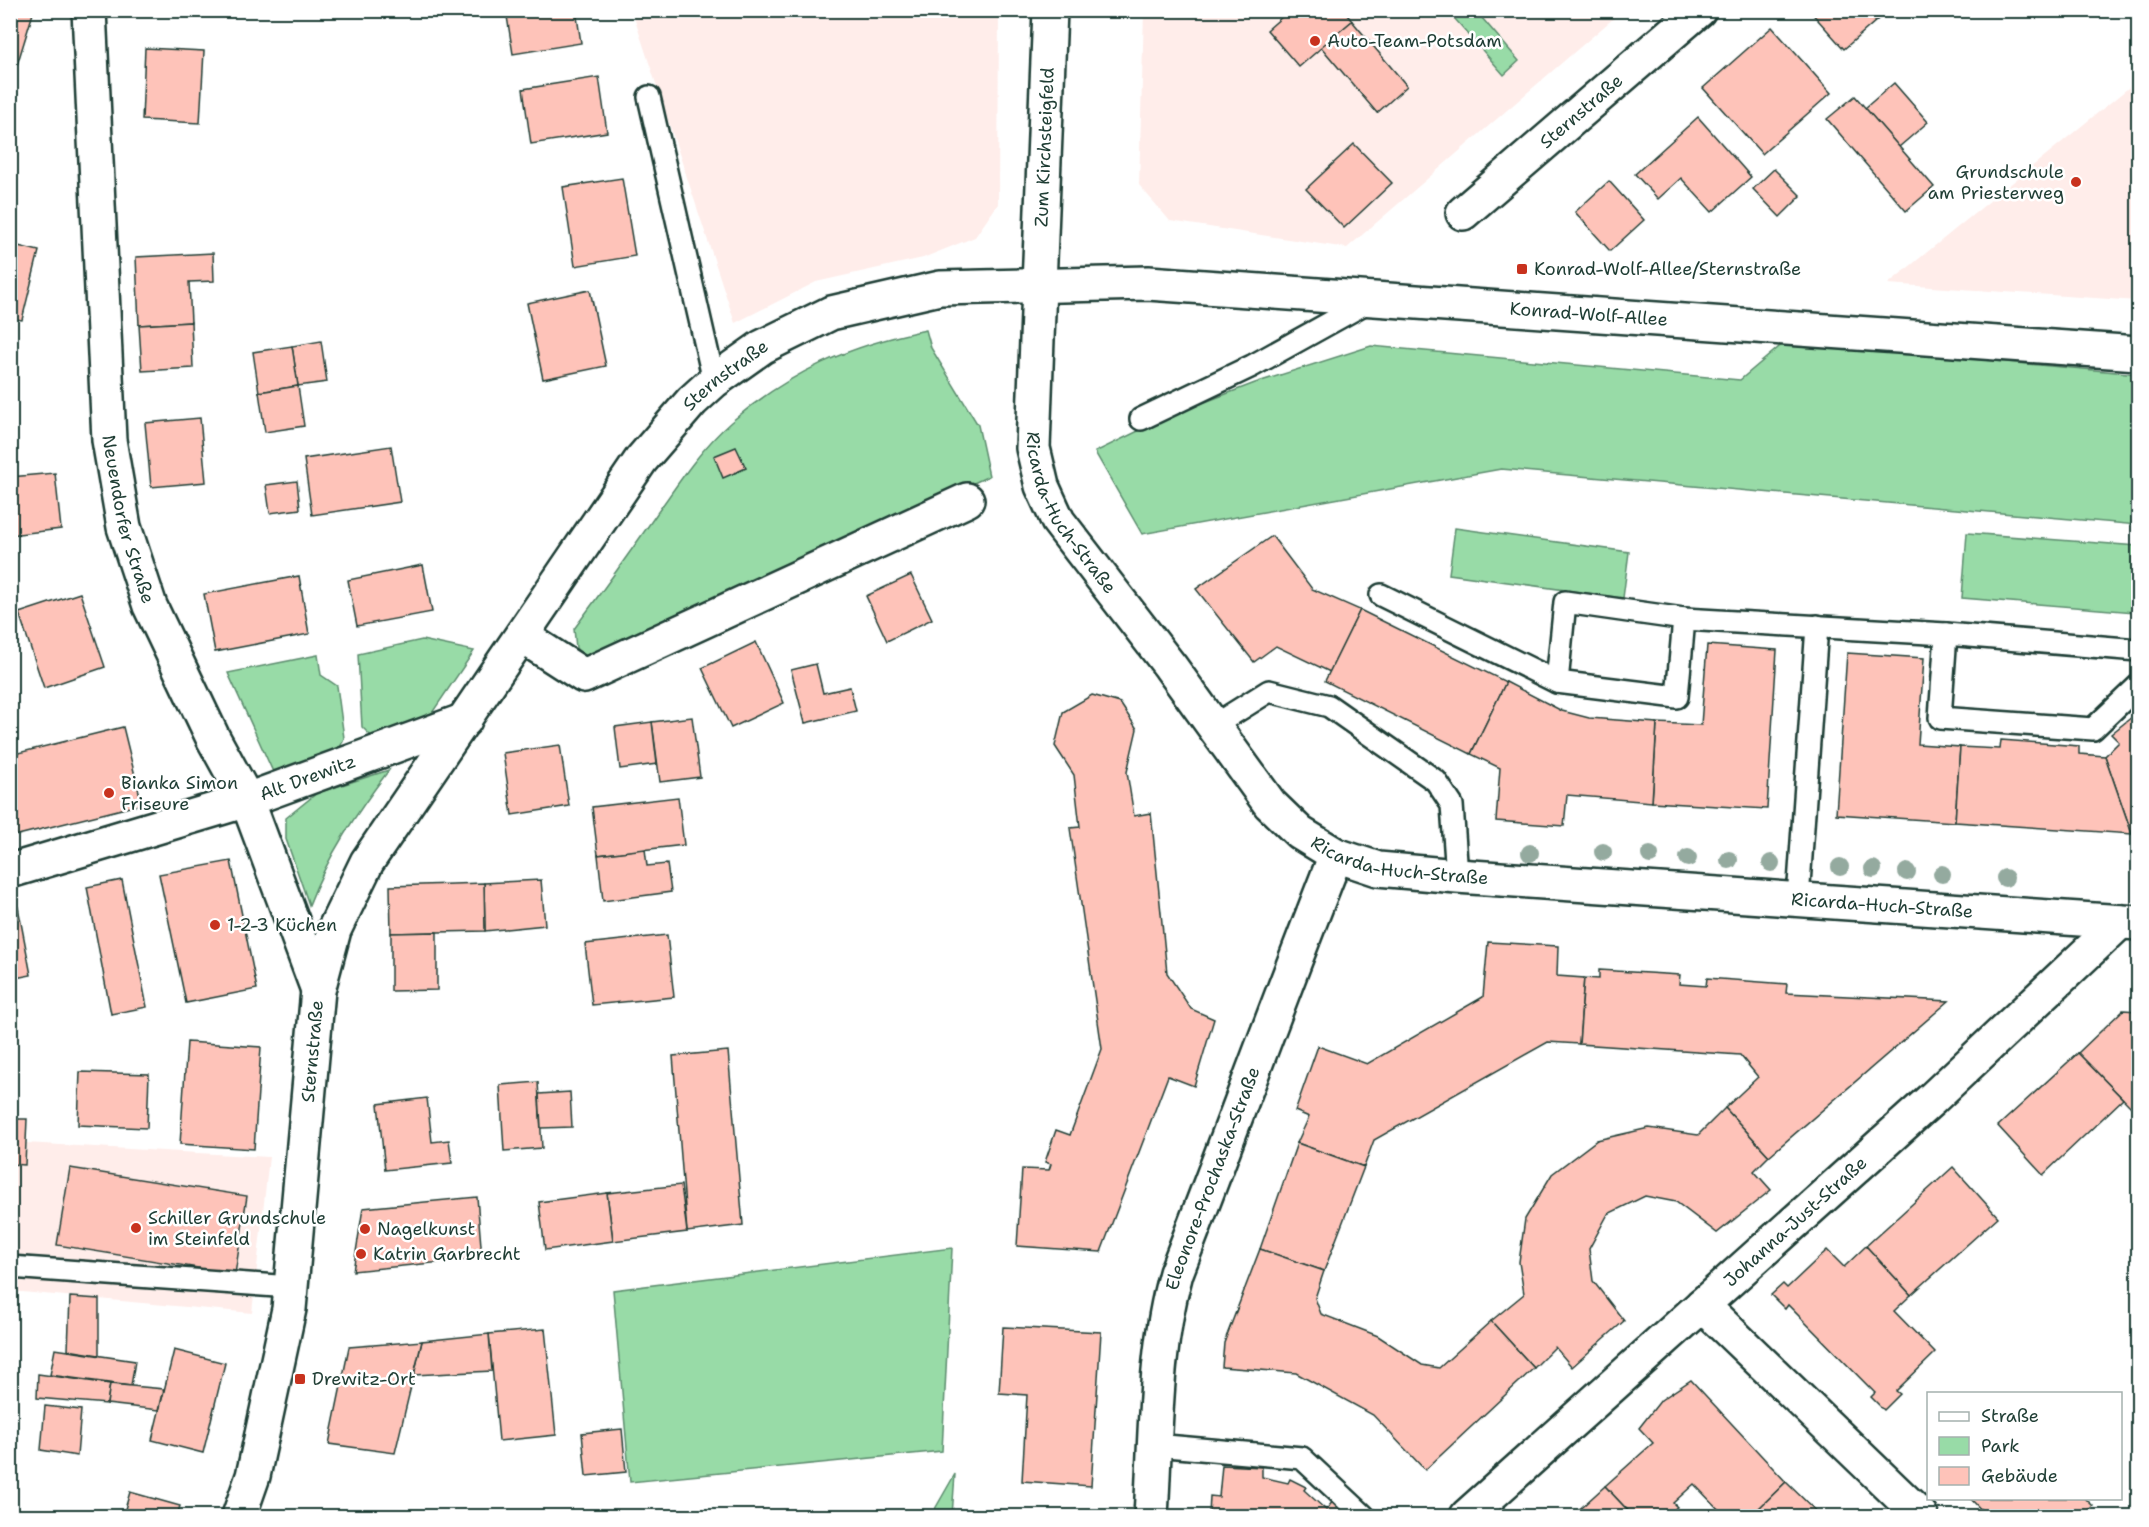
<svg xmlns="http://www.w3.org/2000/svg" width="2149" height="1527" viewBox="0 0 2149 1527" font-family="'Shantell Sans',sans-serif">
	<rect width="100%" height="100%" fill="#fff"/>
	<filter id="ink" filterUnits="userSpaceOnUse"><feTurbulence type="fractalNoise" baseFrequency=".0167" numOctaves="2"/><feDisplacementMap in="SourceGraphic" scale="12" xChannelSelector="R" yChannelSelector="G"/><feConvolveMatrix kernelMatrix="1 2 1 2 8 2 1 2 1" color-interpolation-filters="sRGB"/></filter>
	<g filter="url(#ink)">
		<!-- built -->
		<g fill="#ffedea">
			<polygon points="632,11 999,11 998,204 975,237 923,258 816,282 735,323"/>
			<polygon points="1144,11 1622,11 1347,248 1170,221 1139,185"/>
			<polygon points="2138,80 2138,301 1888,284"/>
			<polygon points="26,1143 269,1157 252,1313 11,1291 11,1164 25,1165"/>
		</g>
		<!-- green -->
		<g fill="#98dba7" stroke="#5c8c6e" stroke-width="1.5">
			<polygon points="1448,11 1476,11 1519,61 1504,75"/>
			<path d="M926,330L931,348L978,425L989,476L587,661L576,648L574,629C600,594 626,558 651,522C675,488 699,450 731,422C790,372 850,345 926,330Z"/>
			<polygon points="1785,342 2138,374 2138,525 1501,469 1142,534 1095,452 1171,415 1255,383 1371,346 1740,380"/>
			<polygon points="1455,528 1629,552 1623,598 1449,574"/>
			<polygon points="1967,533 2138,546 2135,612 1962,598"/>
			<polygon points="422,640 474,651 430,716 372,737 362,727 358,654"/>
			<polygon points="318,655 321,675 337,686 344,738 338,753 274,774 228,673"/>
			<path d="M389,770C357,812 328,855 309,905L286,839V818L317,793Z"/>
			<polygon points="952,1248 942,1451 630,1482 613,1290"/>
			<polygon points="955,1474 952,1516 931,1516"/>
		</g>
		<!-- building -->
		<g fill="#fec3b9" stroke="#1f3d34" stroke-width="1.5">
			<polygon points="10,10 34,10 17,65 10,63"/>
			<polygon points="506,10 576,10 581,43 513,54"/>
			<polygon points="1290,10 1343,10 1352,21 1299,67 1267,30"/>
			<polygon points="1809,10 1883,10 1885,13 1844,49"/>
			<polygon points="1352,21 1407,86 1377,113 1321,47"/>
			<polygon points="1772,27 1831,93 1762,154 1703,88"/>
			<polygon points="145,48 204,51 200,123 142,120"/>
			<polygon points="599,77 607,132 531,144 523,89"/>
			<polygon points="1894,83 1928,122 1899,147 1865,108"/>
			<polygon points="1855,96 1934,187 1906,211 1827,119"/>
			<polygon points="1698,117 1751,177 1712,212 1681,178 1658,199 1635,174"/>
			<polygon points="1354,144 1392,183 1344,228 1306,189"/>
			<polygon points="1774,169 1801,196 1780,217 1753,189"/>
			<polygon points="622,178 635,256 575,266 563,187"/>
			<polygon points="1609,181 1644,220 1610,251 1575,212"/>
			<polygon points="10,244 39,251 22,320 10,318"/>
			<polygon points="213,253 214,281 189,282 191,322 139,325 136,257"/>
			<polygon points="590,290 606,366 543,379 527,303"/>
			<polygon points="191,322 193,368 142,371 139,325"/>
			<polygon points="321,341 327,382 298,386 292,346"/>
			<polygon points="292,346 298,386 259,392 253,352"/>
			<polygon points="298,386 304,426 265,432 259,392"/>
			<polygon points="200,418 206,482 151,487 145,423"/>
			<polygon points="391,446 400,502 312,515 304,459"/>
			<polygon points="736,447 746,468 723,478 714,456"/>
			<polygon points="55,473 61,529 10,535 10,477"/>
			<polygon points="297,481 300,509 270,513 266,485"/>
			<polygon points="1272,536 1312,589 1360,610 1330,672 1276,646 1254,662 1196,589"/>
			<polygon points="423,565 432,612 357,626 348,580"/>
			<polygon points="911,575 932,619 887,641 866,596"/>
			<polygon points="299,576 309,634 215,652 204,594"/>
			<polygon points="80,593 105,667 44,688 19,613"/>
			<polygon points="1360,610 1506,682 1471,754 1325,681"/>
			<polygon points="756,642 784,703 731,728 702,668"/>
			<polygon points="1707,645 1777,650 1767,809 1652,802 1657,723 1701,725"/>
			<polygon points="1847,653 1924,658 1918,744 1960,747 1955,822 1836,814"/>
			<polygon points="816,664 823,693 850,687 856,711 805,723 791,670"/>
			<polygon points="1506,682 1562,711 1589,718 1657,723 1652,802 1567,795 1564,826 1496,821 1500,768 1471,754"/>
			<polygon points="1092,695 1120,703 1137,729 1127,772 1134,816 1151,813 1167,973 1191,1009 1214,1019 1194,1086 1168,1076 1101,1252 1017,1246 1022,1169 1049,1170 1051,1164 1045,1162 1056,1130 1070,1135 1102,1049 1070,828 1080,827 1074,775 1055,746 1063,712"/>
			<polygon points="2138,712 2138,828 2132,834 2105,756 2119,742 2111,734"/>
			<polygon points="692,717 700,777 660,782 652,722"/>
			<polygon points="652,722 657,764 620,769 615,727"/>
			<polygon points="123,727 142,804 10,837 10,755"/>
			<polygon points="2001,740 2079,746 2079,754 2105,756 2132,834 1955,822 1960,747 2000,749"/>
			<polygon points="560,745 569,806 512,815 503,753"/>
			<polygon points="678,797 684,845 598,855 592,807"/>
			<polygon points="645,849 647,866 667,864 671,892 603,901 598,855"/>
			<polygon points="231,861 257,989 186,1003 159,874"/>
			<polygon points="122,880 147,1007 111,1014 87,887"/>
			<polygon points="541,880 545,925 485,931 484,883"/>
			<polygon points="484,883 485,931 391,933 390,886"/>
			<polygon points="18,907 31,975 10,979 10,909"/>
			<polygon points="437,932 437,990 391,991 391,933"/>
			<polygon points="667,935 674,997 592,1005 585,944"/>
			<polygon points="1488,942 1558,946 1557,976 1584,978 1579,1044 1548,1042 1374,1140 1364,1167 1297,1143 1309,1117 1295,1111 1318,1046 1367,1064 1483,997"/>
			<polygon points="1599,970 1680,975 1679,984 1706,986 1707,978 1787,984 1786,993 1949,1001 1769,1156 1725,1108 1758,1077 1740,1055 1579,1044 1584,978 1599,979"/>
			<polygon points="2123,1010 2138,1011 2138,1104 2133,1109 2078,1053"/>
			<polygon points="187,1042 261,1047 254,1149 180,1144"/>
			<polygon points="728,1051 743,1225 687,1232 673,1056"/>
			<polygon points="2078,1053 2123,1099 2043,1175 1998,1126"/>
			<polygon points="80,1072 149,1074 147,1128 78,1125"/>
			<polygon points="538,1082 542,1148 504,1151 500,1085"/>
			<polygon points="570,1092 572,1127 541,1128 539,1094"/>
			<polygon points="427,1098 432,1142 449,1140 452,1163 385,1170 378,1104"/>
			<polygon points="1725,1108 1769,1156 1754,1171 1771,1190 1717,1233 1676,1202 1645,1196 1608,1214 1589,1249 1593,1281 1624,1321 1572,1367 1555,1347 1534,1368 1491,1321 1524,1294 1519,1262 1525,1219 1552,1174 1597,1140 1649,1128 1698,1135"/>
			<polygon points="10,1119 27,1119 25,1165 10,1164"/>
			<polygon points="1297,1143 1364,1167 1324,1271 1260,1249"/>
			<polygon points="1953,1167 1998,1217 1911,1295 1866,1246"/>
			<polygon points="70,1168 247,1196 235,1274 57,1245"/>
			<polygon points="681,1185 687,1232 613,1241 607,1193"/>
			<polygon points="607,1193 613,1241 545,1250 539,1202"/>
			<polygon points="477,1197 482,1258 353,1271 363,1208"/>
			<polygon points="1866,1246 1911,1295 1894,1311 1935,1353 1896,1391 1900,1394 1884,1410 1871,1397 1875,1393 1788,1305 1785,1309 1771,1295 1783,1284 1787,1288 1827,1250 1844,1267"/>
			<polygon points="1260,1249 1324,1271 1315,1298 1321,1314 1378,1336 1422,1365 1439,1368 1491,1321 1534,1368 1425,1470 1373,1415 1296,1373 1222,1367 1224,1343"/>
			<polygon points="70,1297 99,1299 99,1355 68,1350"/>
			<polygon points="1003,1327 1101,1332 1091,1486 1022,1481 1027,1395 999,1393"/>
			<polygon points="545,1329 556,1435 499,1441 489,1334"/>
			<polygon points="489,1334 492,1371 414,1375 422,1341"/>
			<polygon points="422,1341 395,1453 329,1444 349,1347"/>
			<polygon points="55,1349 135,1361 131,1386 50,1375"/>
			<polygon points="174,1350 225,1363 203,1453 152,1440"/>
			<polygon points="38,1374 110,1384 107,1404 37,1398"/>
			<polygon points="1691,1380 1786,1482 1751,1516 1725,1516 1694,1484 1673,1503 1677,1507 1666,1516 1633,1516 1605,1486 1653,1443 1639,1428 1661,1400"/>
			<polygon points="110,1384 164,1389 159,1410 107,1404"/>
			<polygon points="45,1406 81,1410 77,1456 41,1450"/>
			<polygon points="622,1429 626,1472 586,1476 582,1433"/>
			<polygon points="1222,1465 1262,1467 1262,1477 1288,1483 1290,1479 1306,1487 1304,1490 1326,1510 1333,1501 1347,1516 1209,1515 1210,1496 1219,1497"/>
			<polygon points="1786,1482 1821,1516 1751,1516"/>
			<polygon points="1605,1486 1633,1516 1572,1516"/>
			<polygon points="130,1492 180,1506 177,1516 123,1516"/>
			<polygon points="1970,1498 2085,1498 2093,1506 2083,1516 1987,1516"/>
			<polygon points="56,1509 81,1516 54,1516"/>
		</g>
		<g fill="none" stroke-linecap="round" stroke-linejoin="round">
			<!-- lane casing -->
			<g stroke="#1f3d34" stroke-width="26">
				<g id="lane">
					<polyline points="649,97 714,381"/>
					<polyline points="1141,419 1252,366 1371,300"/>
					<polyline points="1381,595 1557,682 1677,697 1684,619"/>
					<polyline points="1946,634 1940,718 2093,729 2138,686"/>
					<polyline points="1557,682 1565,602 1684,619 1946,634 2138,650"/>
					<polyline points="1213,726 1269,691 1329,706 1436,781 1452,805 1457,876"/>
					<polyline points="1798,899 1817,626"/>
					<polyline points="10,1267 291,1287"/>
					<polyline points="1155,1445 1302,1458 1364,1516"/>
				</g>
			</g>
			<!-- street casing -->
			<g stroke="#1f3d34" stroke-width="38">
				<g id="street">
					<path id="s1" d="M89,10L109,440L124,527L150,606L213,738L247,800L318,990"/>
					<path id="s2" d="M1463,213L1699,10"/>
					<path id="s3" d="M1039,285L1033,448L1042,486L1058,521L1170,666L1270,804L1300,833L1336,855L1378,869L1457,876L2138,923"/>
					<polyline points="522,636 584,676 967,500"/>
					<path id="s4" d="M10,871L247,800L465,720"/>
					<polyline points="1702,1305 1921,1516"/>
					<path id="s5" d="M1151,1516C1156,1436 1154,1351 1176,1273C1230,1134 1281,994 1336,855"/>
					<path id="s6" d="M1467,1516L1932,1099L2120,922"/>
				</g>
			</g>
			<!-- secondary casing -->
			<g stroke="#1f3d34" stroke-width="38">
				<g id="secondary">
					<path id="s7" d="M1039,285L1050,10"/>
					<path id="s8" d="M239,1516L253,1476L289,1309L318,990L334,930L367,862L641,460L692,401L714,381L762,347L831,313L940,288L1148,283L2138,353"/>
				</g>
			</g>
			<!-- lane -->
			<use href="#lane" stroke="#fff" stroke-width="21"/>
			<!-- street -->
			<use href="#street" stroke="#fff" stroke-width="33"/>
			<!-- secondary -->
			<use href="#secondary" stroke="#fff" stroke-width="33"/>
		</g>
		<!-- trees -->
		<g fill="#94aa9f">
			<circle cx="1603" cy="852" r="9"/>
			<circle cx="1530" cy="853" r="9"/>
			<circle cx="1650" cy="855" r="9"/>
			<circle cx="1688" cy="858" r="9"/>
			<circle cx="1729" cy="860" r="9"/>
			<circle cx="1771" cy="863" r="9"/>
			<circle cx="1840" cy="867" r="9"/>
			<circle cx="1873" cy="869" r="9"/>
			<circle cx="1907" cy="872" r="9"/>
			<circle cx="1942" cy="874" r="9"/>
			<circle cx="2005" cy="878" r="9"/>
		</g>
	</g>
	<!-- markers -->
	<g fill="#c8321e" stroke="#fff" stroke-width="2">
		<circle cx="1315" cy="41" r="6"/>
		<circle cx="2076" cy="182" r="6"/>
		<rect x="1516" y="263" width="12" height="12" rx="3"/>
		<circle cx="109" cy="793" r="6"/>
		<circle cx="215" cy="925" r="6"/>
		<circle cx="136" cy="1228" r="6"/>
		<circle cx="365" cy="1229" r="6"/>
		<circle cx="361" cy="1254" r="6"/>
		<rect x="294" y="1373" width="12" height="12" rx="3"/>
	</g>
	<g text-anchor="middle" dominant-baseline="central" stroke-width="5" stroke-linejoin="round" paint-order="stroke">
		<!-- poi labels -->
		<g font-size="18" fill="#1f3d34" stroke="#fff" text-anchor="start">
			<text x="1327" y="41">Auto-Team-Potsdam</text>
			<text x="2064" y="172" text-anchor="end">Grundschule<tspan x="2064" dy="21">am Priesterweg</tspan></text>
			<text x="1534" y="269">Konrad-Wolf-Allee/Sternstraße</text>
			<text x="121" y="783">Bianka Simon<tspan x="121" dy="21">Friseure</tspan></text>
			<text x="227" y="925">1-2-3 Küchen</text>
			<text x="148" y="1218">Schiller Grundschule<tspan x="148" dy="21">im Steinfeld</tspan></text>
			<text x="377" y="1229">Nagelkunst</text>
			<text x="373" y="1254">Katrin Garbrecht</text>
			<text x="312" y="1379">Drewitz-Ort</text>
		</g>
		<!-- street labels -->
		<g font-size="18" fill="#1f3d34" stroke="#fff">
			<text stroke="none"><textPath href="#s2" startOffset="156">Sternstraße</textPath></text>
			<text stroke="none"><textPath href="#s7" startOffset="138">Zum Kirchsteigfeld</textPath></text>
			<text stroke="none"><textPath href="#s8" startOffset="2163">Konrad-Wolf-Allee</textPath></text>
			<text stroke="none"><textPath href="#s8" startOffset="1278">Sternstraße</textPath></text>
			<text stroke="none"><textPath href="#s3" startOffset="238">Ricarda-Huch-Straße</textPath></text>
			<text stroke="none"><textPath href="#s1" startOffset="512">Neuendorfer Straße</textPath></text>
			<text stroke="none"><textPath href="#s4" startOffset="312">Alt Drewitz</textPath></text>
			<text stroke="none"><textPath href="#s3" startOffset="742">Ricarda-Huch-Straße</textPath></text>
			<text stroke="none"><textPath href="#s3" startOffset="1228">Ricarda-Huch-Straße</textPath></text>
			<text stroke="none"><textPath href="#s8" startOffset="472">Sternstraße</textPath></text>
			<text stroke="none"><textPath href="#s5" startOffset="346">Eleonore-Prochaska-Straße</textPath></text>
			<text stroke="none"><textPath href="#s6" startOffset="441">Johanna-Just-Straße</textPath></text>
		</g>
	</g>
	<!-- margin -->
	<rect width="2149" height="1527" fill="none" stroke="#fff" stroke-width="36"/>
	<rect x="18" y="18" width="2113" height="1491" fill="none" stroke="#1f3d34" stroke-width="2" filter="url(#ink)"/>
	<!-- legend -->
	<rect x="1927" y="1392" width="195" height="108" fill="#ffffff" stroke="#a5b1ae" stroke-width="1.5"/>
	<rect x="1939" y="1412" width="30" height="9" fill="#ffffff" stroke="#a5b1ae" stroke-width="1.5"/>
	<text x="1981" y="1422" font-size="18" fill="#1f3d34">Straße</text>
	<rect x="1939" y="1437" width="30" height="18" fill="#98dba7" stroke="#a5b1ae" stroke-width="1.5"/>
	<text x="1981" y="1452" font-size="18" fill="#1f3d34">Park</text>
	<rect x="1939" y="1467" width="30" height="18" fill="#fec3b9" stroke="#a5b1ae" stroke-width="1.5"/>
	<text x="1981" y="1482" font-size="18" fill="#1f3d34">Gebäude</text>
</svg>
